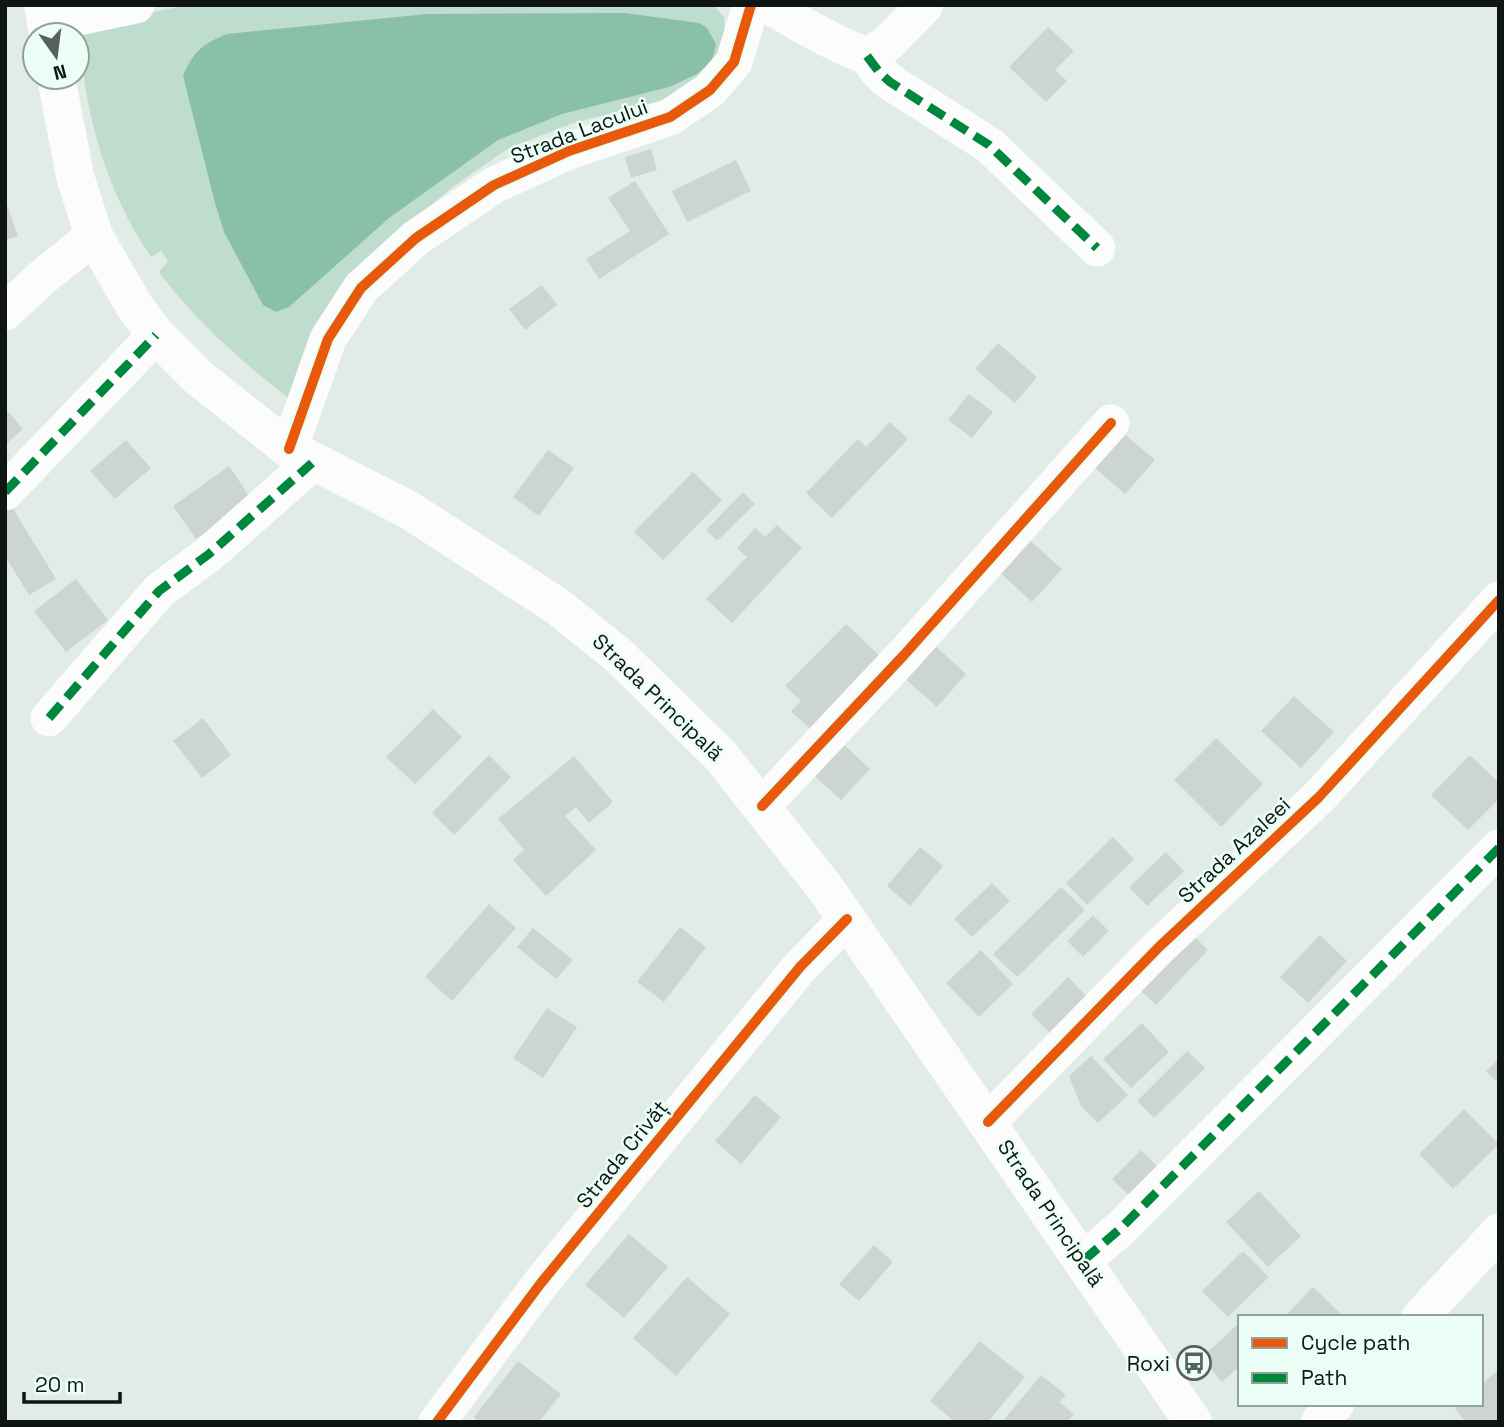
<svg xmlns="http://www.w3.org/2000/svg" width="1504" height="1427" viewBox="0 0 1504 1427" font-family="'Space Grotesk',sans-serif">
	<rect width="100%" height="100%" fill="#e2ece7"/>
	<!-- green -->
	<path fill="#bfddcf" d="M189,5H713L724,17L726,50L712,70L667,99L573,123L509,148L454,186L387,241L295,403C244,364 197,323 159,272L168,261L161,251L151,257C105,190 85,114 79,33L116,19Z"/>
	<!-- water -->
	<path fill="#8abfaa" d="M625,13L699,23L707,28L716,44L712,61L697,74L669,87L562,114L498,140L389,218L289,307L276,312L263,305L224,232L215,203L183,76C194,51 202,44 227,34L427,14Z"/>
	<!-- building -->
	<g fill="#cdd5d1">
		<polygon points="1048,27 1074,51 1055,70 1067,81 1046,102 1009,67"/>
		<polygon points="651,149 657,170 631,178 625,157"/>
		<polygon points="736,160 751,191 687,222 672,191"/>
		<polygon points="635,181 669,234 599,279 586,259 630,231 608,198"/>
		<polygon points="5,199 18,236 5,240"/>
		<polygon points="542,285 557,305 525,330 509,309"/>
		<polygon points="998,343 1037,377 1015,403 975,369"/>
		<polygon points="969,394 993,412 972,438 948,420"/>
		<polygon points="5,408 23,429 5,445"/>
		<polygon points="890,422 908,439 832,518 806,493 858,439 866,447"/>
		<polygon points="1122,432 1155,460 1125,494 1092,465"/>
		<polygon points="126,440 151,468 115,499 90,471"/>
		<polygon points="548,450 574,468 539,516 513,497"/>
		<polygon points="229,466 252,500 196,539 173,506"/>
		<polygon points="693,472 722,500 663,560 634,532"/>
		<polygon points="743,492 755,504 717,541 706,530"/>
		<polygon points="12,507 56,579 29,595 5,556 5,511"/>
		<polygon points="777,525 802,548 732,623 706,599 747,557 737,548 755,528 765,537"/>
		<polygon points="1027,538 1062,569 1032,602 997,570"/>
		<polygon points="76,579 108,620 66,652 34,611"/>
		<polygon points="846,624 880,656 810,729 791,711 801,701 785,686"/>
		<polygon points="932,643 966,674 937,707 903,677"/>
		<polygon points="1294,696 1334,732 1301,768 1261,731"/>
		<polygon points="433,709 462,737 415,784 386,757"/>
		<polygon points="203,718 231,755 202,778 173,741"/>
		<polygon points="1216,738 1263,784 1221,827 1174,780"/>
		<polygon points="839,740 870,769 841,800 810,772"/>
		<polygon points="489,755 511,777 454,835 432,813"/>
		<polygon points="1470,755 1499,783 1499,799 1468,830 1431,795"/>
		<polygon points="574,756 613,802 589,823 576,807 565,816 596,850 546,896 513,860 524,850 498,819"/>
		<polygon points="1113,837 1134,859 1087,905 1066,883"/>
		<polygon points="920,847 943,866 910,906 887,886"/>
		<polygon points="1166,852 1184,871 1147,906 1129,887"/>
		<polygon points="992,883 1010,901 972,937 954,919"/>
		<polygon points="1061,887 1085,910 1017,977 993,954"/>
		<polygon points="489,904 516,928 452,1001 425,977"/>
		<polygon points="1093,915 1109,931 1083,957 1067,941"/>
		<polygon points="680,927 706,947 664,1002 637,982"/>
		<polygon points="533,928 573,960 556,979 517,947"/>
		<polygon points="1193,935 1208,950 1156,1005 1141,991"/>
		<polygon points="1320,935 1347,961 1308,1003 1280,977"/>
		<polygon points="981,950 1013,984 979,1017 946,983"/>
		<polygon points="1068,977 1088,998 1051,1034 1031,1014"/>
		<polygon points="547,1008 577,1027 543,1078 513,1058"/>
		<polygon points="1142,1023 1169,1052 1131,1088 1103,1059"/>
		<polygon points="1187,1051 1205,1068 1154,1118 1137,1101"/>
		<polygon points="1091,1056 1128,1095 1098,1123 1081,1106 1069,1076"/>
		<polygon points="1499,1059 1499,1084 1486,1071"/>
		<polygon points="755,1095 781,1117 741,1164 715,1141"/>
		<polygon points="1464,1109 1499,1144 1453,1189 1419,1154"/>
		<polygon points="1141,1150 1161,1170 1133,1199 1112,1179"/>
		<polygon points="1259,1191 1301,1236 1268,1267 1226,1222"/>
		<polygon points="629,1234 668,1267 624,1318 585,1285"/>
		<polygon points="874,1245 893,1262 859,1301 839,1284"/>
		<polygon points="1243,1251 1269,1277 1228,1317 1202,1291"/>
		<polygon points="687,1277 730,1314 676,1376 633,1338"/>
		<polygon points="1313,1287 1344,1317 1284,1317"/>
		<polygon points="1237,1325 1240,1328 1240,1366 1222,1382 1201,1358"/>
		<polygon points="980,1341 1025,1377 988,1422 955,1422 930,1401"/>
		<polygon points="518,1361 561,1394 539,1422 479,1422 474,1417"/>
		<polygon points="1499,1369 1499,1422 1466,1422 1455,1409 1460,1404 1481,1404 1481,1385"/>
		<polygon points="1041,1375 1066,1395 1059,1402 1074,1414 1067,1422 1002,1422"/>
	</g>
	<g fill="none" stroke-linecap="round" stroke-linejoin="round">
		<!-- minor -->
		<g stroke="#fbfcfb" stroke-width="37">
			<path d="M769,5C801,25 832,43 867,56L887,44L925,5"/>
			<polyline points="46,24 136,5"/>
			<polyline points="867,56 879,72 890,82 989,145 1097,248"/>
			<polyline points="5,312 45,275 94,236"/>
			<polyline points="289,449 328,339 361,288 416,238 494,185 569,151 670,117 710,90 734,62 751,5"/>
			<polyline points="5,492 156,335"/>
			<polyline points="49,718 159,591 209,554 312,463"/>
			<polyline points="762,806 904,655 1111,423"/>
			<polyline points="988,1122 1159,947 1319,797 1499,600"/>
			<polyline points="1084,1260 1121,1228 1499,848"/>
			<polyline points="1420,1317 1499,1232"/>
			<polyline points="437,1422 541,1283 800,967 847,919"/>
			<polyline points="1319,1422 1336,1404"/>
		</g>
		<!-- secondary -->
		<g stroke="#fbfcfb" stroke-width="38">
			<polyline points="43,5 48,35"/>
			<polyline points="56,77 75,176 94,236 135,307 156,335 198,377 289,449 409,510 557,606 618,655 720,755 826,889 1193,1422"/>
		</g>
		<!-- quiet -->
		<g stroke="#00873e" stroke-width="9" stroke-dasharray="18 9" stroke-linecap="butt">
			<polyline points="867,56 879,72 890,82 989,145 1097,248"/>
			<polyline points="5,492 156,335"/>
			<polyline points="49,718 159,591 209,554 312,463"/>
			<polyline points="1084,1260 1121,1228 1499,848"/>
		</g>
		<!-- cycleway casing -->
		<g stroke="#eafef5" stroke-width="15">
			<g id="cycleway">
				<polyline points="289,449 328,339 361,288 416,238 494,185 569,151 670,117 710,90 734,62 751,5"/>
				<polyline points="762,806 904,655 1111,423"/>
				<polyline points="988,1122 1159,947 1319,797 1499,600"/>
				<polyline points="437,1422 541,1283 800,967 847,919"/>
			</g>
		</g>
		<!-- cycleway -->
		<use href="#cycleway" stroke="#e8590c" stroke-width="10"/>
	</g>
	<!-- icons -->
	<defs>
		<g id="bus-ring" transform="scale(1.75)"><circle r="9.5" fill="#eafef5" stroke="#58605d" stroke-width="1.5"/><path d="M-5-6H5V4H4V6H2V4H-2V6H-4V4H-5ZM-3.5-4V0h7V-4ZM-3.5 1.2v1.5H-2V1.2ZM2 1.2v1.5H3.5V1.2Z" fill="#58605d"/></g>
	</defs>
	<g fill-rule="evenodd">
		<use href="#bus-ring" x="1194" y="1363"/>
	</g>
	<g text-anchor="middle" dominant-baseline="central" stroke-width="5" stroke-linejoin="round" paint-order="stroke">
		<!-- street labels -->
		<g font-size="21" fill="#0e1512" stroke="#eafef5">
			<text transform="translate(579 131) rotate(-21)">Strada Lacului</text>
			<text transform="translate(658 697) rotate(44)">Strada Principală</text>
			<text transform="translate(1234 850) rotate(-43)">Strada Azaleei</text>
			<text transform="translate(622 1154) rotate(-51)">Strada Crivăț</text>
			<text transform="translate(1051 1213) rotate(56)">Strada Principală</text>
		</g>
		<!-- poi labels -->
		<g font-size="21" fill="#0e1512" stroke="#eafef5" text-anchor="end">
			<text x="1170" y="1363">Roxi</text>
		</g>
	</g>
	<!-- border -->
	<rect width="1504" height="1427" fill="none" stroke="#0e1512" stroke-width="14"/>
	<!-- legend -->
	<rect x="1238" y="1315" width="245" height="91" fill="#eafef5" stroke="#92a19a" stroke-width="2"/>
	<rect x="1252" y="1338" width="35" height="10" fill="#e8590c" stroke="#92a19a" stroke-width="2"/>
	<text x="1301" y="1350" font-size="21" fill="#0e1512">Cycle path</text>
	<rect x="1252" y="1373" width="35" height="10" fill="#00873e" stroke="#92a19a" stroke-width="2"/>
	<text x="1301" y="1385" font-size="21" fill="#0e1512">Path</text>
	<!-- north arrow -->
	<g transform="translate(56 56) rotate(166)"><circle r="33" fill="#eafef5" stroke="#92a19a" stroke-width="2"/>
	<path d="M0-5L12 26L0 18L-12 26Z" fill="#58605d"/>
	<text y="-10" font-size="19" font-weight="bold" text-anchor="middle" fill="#0e1512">N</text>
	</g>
	<!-- scale -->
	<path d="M24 1392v10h96v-10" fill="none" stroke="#0e1512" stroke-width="3.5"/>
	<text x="35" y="1392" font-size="21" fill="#0e1512" stroke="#eafef5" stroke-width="5" paint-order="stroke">20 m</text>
</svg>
